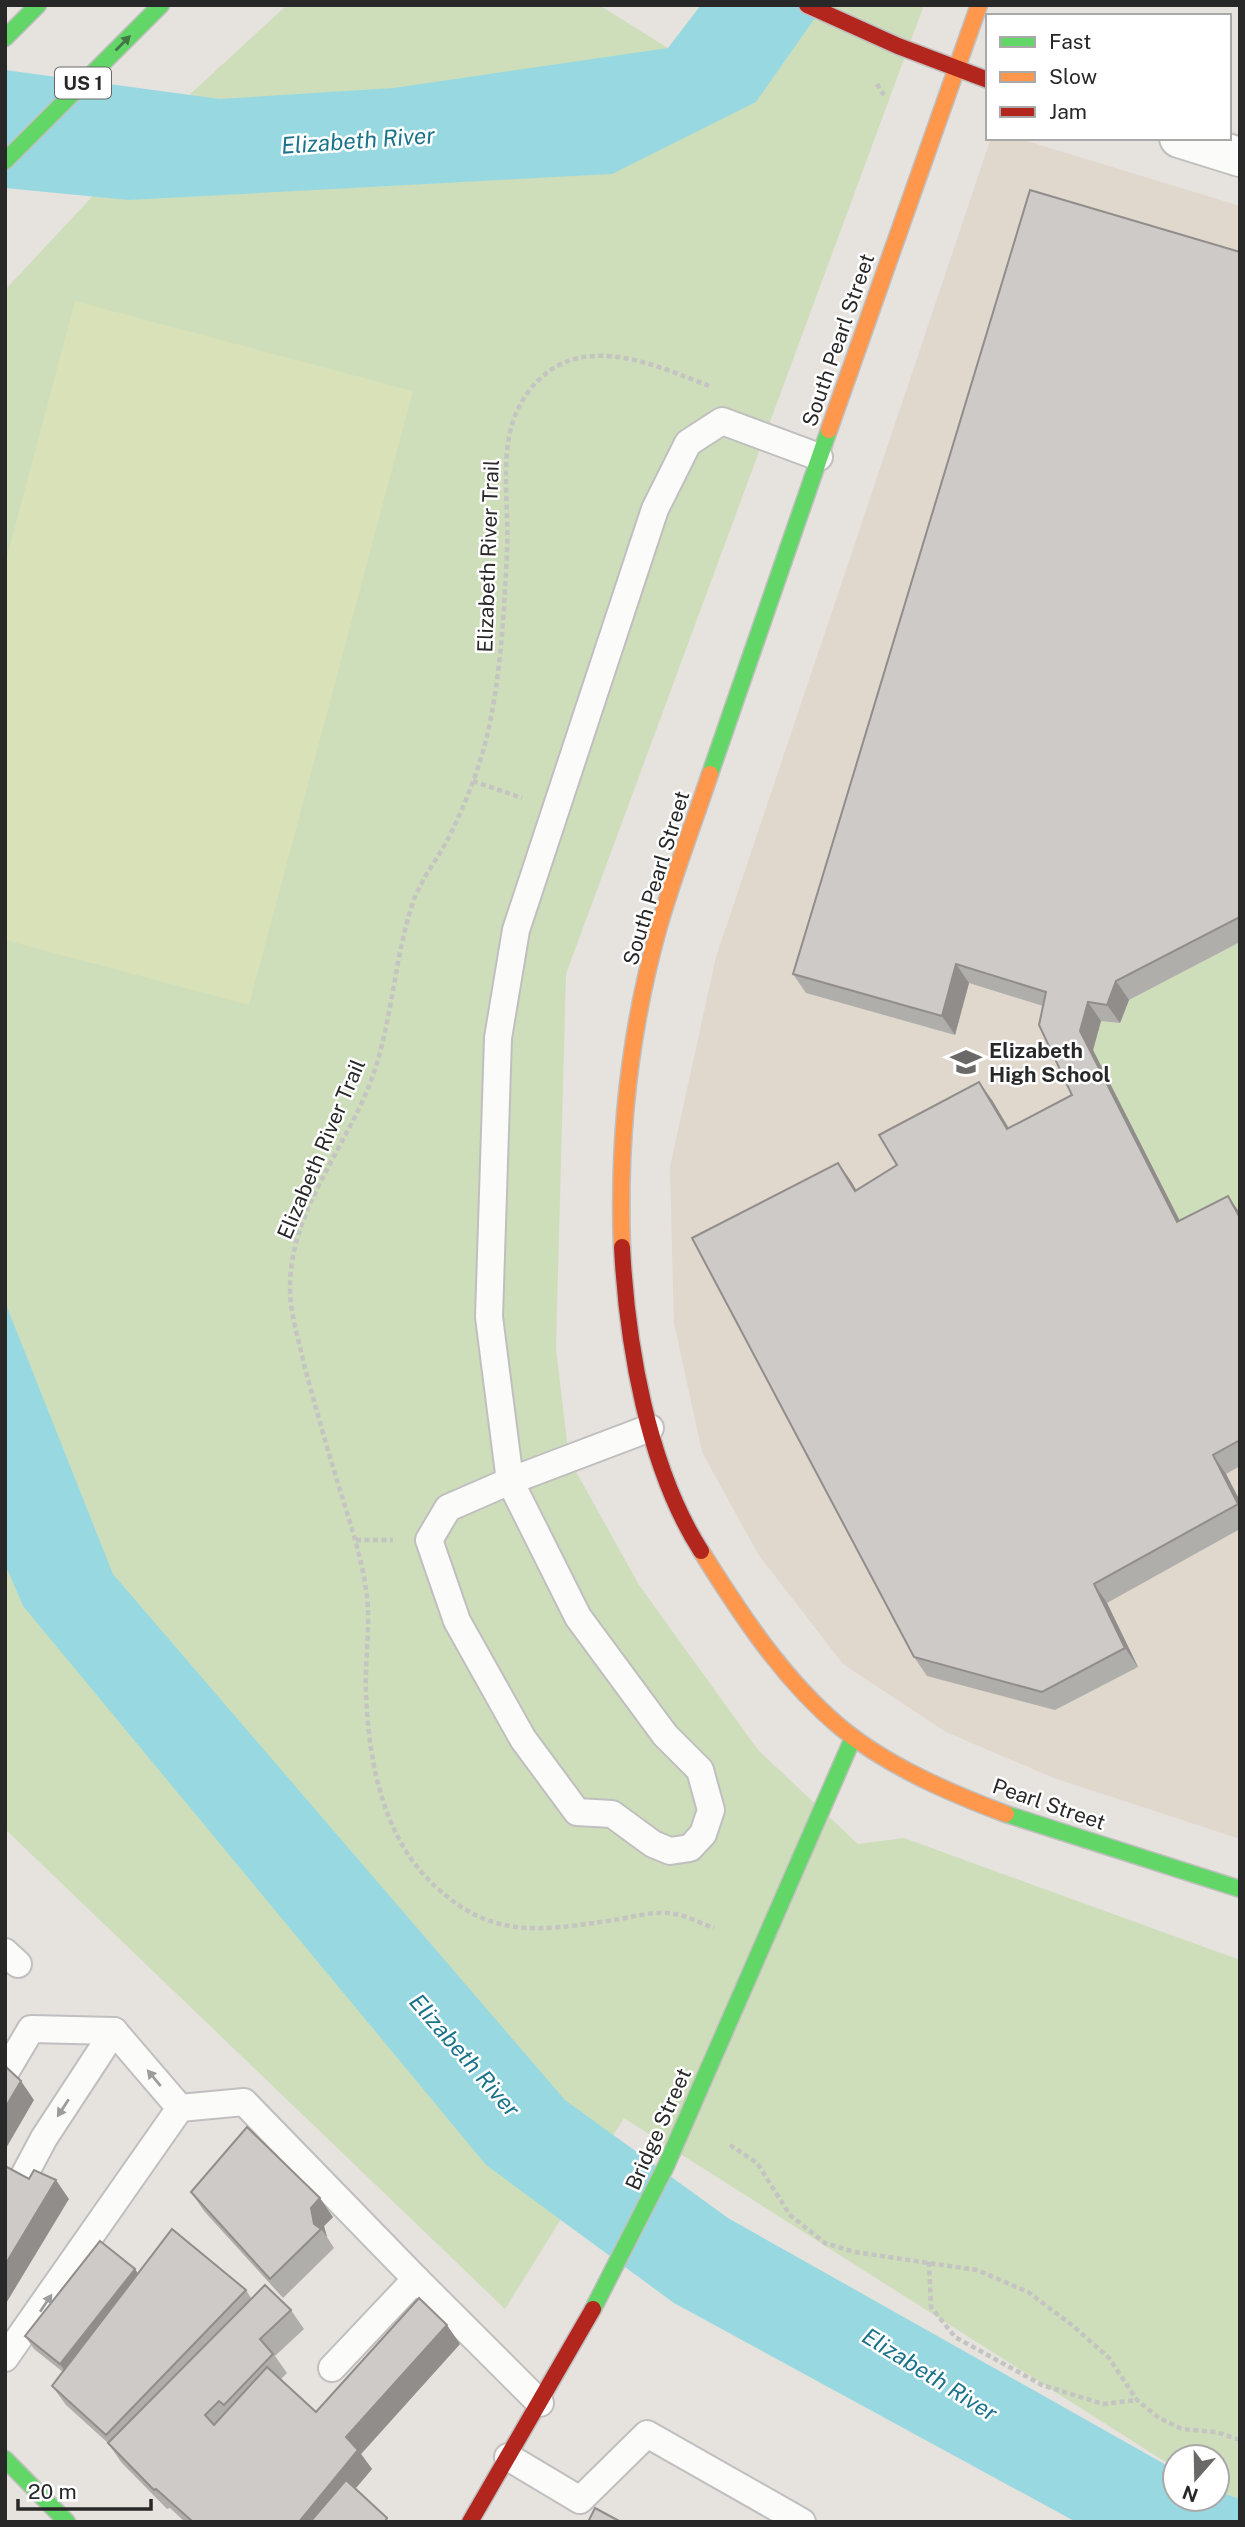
<svg xmlns="http://www.w3.org/2000/svg" width="1245" height="2527" viewBox="0 0 1245 2527" font-family="'Public Sans',sans-serif">
	<rect width="100%" height="100%" fill="#e6e2de"/>
	<!-- education -->
	<polygon fill="#e0d7cd" points="991,138 1017,138 1240,206 1240,1839 1054,1778 946,1732 843,1664 758,1554 702,1452 674,1323 670,1167 716,957"/>
	<!-- green -->
	<g fill="#cedeba">
		<polygon points="287,5 599,5 668,48 701,5 924,5 566,974 556,1348 569,1459 639,1585 758,1750 858,1844 904,1838 1240,1960 1240,2499 1217,2491 1217,2457 1175,2457 1175,2468 624,2118 505,2309 5,1829 5,290 174,109"/>
		<polygon points="1240,942 1240,1215 1190,1241 1093,1050 1101,1021 1120,1023 1129,1000"/>
	</g>
	<!-- pitch -->
	<polygon fill="#d8e1b8" points="75,301 413,391 249,1005 5,940 5,564"/>
	<!-- water -->
	<g fill="#98d9e1">
		<polygon points="701,5 824,5 756,102 612,174 129,200 5,188 5,70 220,99 393,88 668,48"/>
		<polygon points="5,1302 113,1574 565,2100 728,2218 1175,2470 1175,2499 1217,2499 1217,2491 1240,2499 1240,2522 1076,2522 674,2303 486,2165 23,1606 5,1564"/>
	</g>
	<g fill="none" stroke-linecap="round" stroke-linejoin="round">
		<!-- lane casing -->
		<g stroke="#c0bfbf" stroke-width="30">
			<g id="lane">
				<polyline points="650,1428 510,1481 489,1317 498,1038 516,930 655,509 688,443 722,421 819,457"/>
				<polygon points="510,1481 578,1617 665,1735 700,1770 711,1810 703,1834 690,1848 670,1851 653,1844 612,1814 577,1812 523,1739 457,1621 429,1540 448,1508"/>
				<polyline points="5,1952 18,1964"/>
				<polyline points="180,2108 244,2102 416,2279"/>
				<polyline points="19,2185 44,2138 114,2031"/>
				<polyline points="5,2358 180,2108 114,2031 31,2029 6,2071"/>
				<polyline points="332,2368 416,2279 540,2403"/>
				<polyline points="508,2457 580,2500 647,2434 802,2522"/>
			</g>
		</g>
		<!-- street casing -->
		<g stroke="#c0bfbf" stroke-width="42">
			<polyline id="street" points="1179,138 1240,157"/>
		</g>
		<!-- fast casing -->
		<g stroke="#c0bfbf" stroke-width="19">
			<g id="fast">
				<polyline points="5,38 38,5"/>
				<polyline points="5,161 161,5"/>
				<polyline points="710,774 829,430"/>
				<polyline points="1006,1814 1240,1889"/>
				<polyline points="593,2309 666,2166 853,1738"/>
				<polyline points="5,2459 67,2522"/>
			</g>
		</g>
		<!-- slow casing -->
		<g stroke="#c0bfbf" stroke-width="19">
			<g id="slow">
				<polyline points="829,430 979,5"/>
				<path d="M622,1247C618,1140 630,1029 659,926C674,874 693,825 710,774"/>
				<path d="M701,1551C741,1615 783,1679 840,1727C887,1766 950,1793 1006,1814"/>
			</g>
		</g>
		<!-- jam casing -->
		<g stroke="#c0bfbf" stroke-width="19">
			<g id="jam">
				<polyline points="807,5 898,46 988,80"/>
				<path d="M622,1247C627,1345 648,1468 701,1551"/>
				<polyline points="470,2522 593,2309"/>
			</g>
		</g>
		<!-- path -->
		<g stroke="#c4c4c3" stroke-width="4.5" stroke-dasharray="5 3.5" stroke-linecap="butt">
			<polyline points="877,84 884,95"/>
			<path d="M709,386C651,363 576,329 529,391C494,436 510,498 507,551C504,613 501,675 487,736C479,769 466,802 451,833C439,858 421,878 412,905C393,964 392,1028 369,1086C343,1151 290,1214 290,1287C290,1314 299,1341 305,1368C315,1405 325,1441 336,1477C349,1520 365,1564 368,1608C369,1635 365,1663 366,1691C368,1754 380,1826 424,1875C485,1940 534,1932 614,1920C632,1917 657,1910 675,1914C688,1916 702,1924 714,1928"/>
			<polyline points="473,781 522,798"/>
			<polyline points="356,1540 393,1540"/>
			<polyline points="730,2145 757,2163 790,2215 825,2243 854,2252 977,2270 1028,2292 1072,2325 1109,2358 1137,2400 1159,2418 1182,2429 1216,2432 1240,2440"/>
			<polyline points="929,2262 931,2307 955,2337 1042,2385 1103,2404 1137,2400"/>
		</g>
		<!-- lane -->
		<use href="#lane" stroke="#fbfbfa" stroke-width="26"/>
		<!-- street -->
		<use href="#street" stroke="#fbfbfa" stroke-width="38"/>
		<!-- fast -->
		<use href="#fast" stroke="#63d668" stroke-width="16"/>
		<!-- slow -->
		<use href="#slow" stroke="#ff974d" stroke-width="16"/>
		<!-- jam -->
		<use href="#jam" stroke="#b3261e" stroke-width="16"/>
	</g>
	<!-- wall -->
	<g fill="#b0aeab">
		<polygon points="1240,252 1240,942 1129,1000 1120,1023 1101,1021 1093,1050 1180,1221 1240,1213 1240,1466 1226,1474 1240,1501 1240,1529 1107,1603 1138,1667 1055,1710 927,1676 914,1657 851,1181 856,1190 897,1165 992,1100 1009,1128 1072,1095 1043,1006 969,983 955,1035 806,993 793,974"/>
		<polygon points="191,2192 333,2217 324,2226 327,2237 334,2248 283,2298 204,2211"/>
		<polygon points="138,2273 246,2290 251,2298 291,2310 304,2329 275,2356 287,2373 280,2380 316,2412 460,2344 361,2454 372,2469 355,2489 390,2522 185,2522 170,2508 167,2509 121,2462 108,2443 66,2405 52,2386 63,2372 34,2349 25,2336"/>
	</g>
	<!-- shaded-wall -->
	<g fill="#908d8b">
		<polygon points="956,964 969,983 955,1035 942,1016"/>
		<polygon points="1116,981 1129,1000 1120,1023 1107,1005"/>
		<polygon points="1088,1002 1101,1021 1093,1050 1190,1241 1177,1222 1080,1031"/>
		<polygon points="979,1082 992,1100 1020,1148 1007,1129"/>
		<polygon points="838,1163 851,1181 868,1210 855,1191"/>
		<polygon points="1228,1196 1240,1213 1240,1218"/>
		<polygon points="1213,1455 1226,1474 1240,1501 1240,1507"/>
		<polygon points="1094,1584 1107,1603 1138,1667 1125,1648"/>
		<polygon points="21,2081 34,2100 5,2150 5,2108"/>
		<polygon points="56,2180 69,2199 5,2305 5,2265"/>
		<polygon points="320,2198 333,2217 324,2226 327,2237 321,2229 314,2224 311,2208"/>
		<polygon points="135,2269 144,2282 69,2377 60,2364"/>
		<polygon points="447,2325 460,2344 361,2454 372,2469 327,2522 299,2522 346,2437"/>
	</g>
	<!-- building -->
	<g fill="#cdcac7" stroke="#908d8b" stroke-width="2">
		<polygon points="1030,190 1240,252 1240,917 1116,981 1107,1005 1088,1002 1080,1031 1177,1222 1228,1196 1240,1218 1240,1440 1213,1455 1238,1504 1094,1584 1125,1648 1042,1692 914,1657 692,1238 838,1163 855,1191 897,1165 879,1135 979,1082 1007,1129 1072,1095 1039,1025 1046,992 956,964 942,1016 793,974"/>
		<polygon points="5,2066 21,2081 5,2108"/>
		<polygon points="247,2127 320,2198 311,2208 314,2224 321,2229 270,2279 191,2192"/>
		<polygon points="5,2166 29,2179 34,2170 56,2180 5,2265"/>
		<polygon points="172,2229 246,2290 106,2435 52,2386"/>
		<polygon points="100,2241 135,2269 60,2364 25,2336"/>
		<polygon points="265,2285 291,2310 260,2339 273,2354 224,2405 219,2401 205,2415 214,2425 267,2367 316,2412 419,2298 447,2325 346,2437 358,2450 299,2522 193,2522 156,2489 154,2490 108,2443"/>
		<polygon points="346,2480 387,2518 385,2522 310,2522"/>
		<polygon points="595,2508 621,2522 588,2522"/>
	</g>
	<!-- one-way arrows -->
	<defs><path id="oneway-solid" d="M-6-.8H1V-3.2L6.5 0L1 3.2V.8H-6Z" transform="scale(1.75)"/></defs>
	<use fill="#437645" href="#oneway-solid" transform="translate(123 43) rotate(-45)"/>
	<g fill="#9c9c9c">
		<use href="#oneway-solid" transform="translate(154 2078) rotate(-130)"/>
		<use href="#oneway-solid" transform="translate(63 2108) rotate(123)"/>
		<use href="#oneway-solid" transform="translate(46 2303) rotate(-56)"/>
	</g>
	<!-- icons -->
	<defs>
		<g id="school-bare" transform="scale(2.415)"><path d="M0-5L7-2L0 1L-7-2ZM-4 1L0 2.5L4 1V4Q0 6-4 4Z" fill="#6a6968" stroke="#fff" stroke-width="2.5" paint-order="stroke"/></g>
	</defs>
	<g fill-rule="evenodd">
		<use href="#school-bare" x="966" y="1062"/>
	</g>
	<g text-anchor="middle" dominant-baseline="central" stroke-width="5" stroke-linejoin="round" paint-order="stroke">
		<!-- shield labels -->
		<rect fill="#fff" stroke="#686868" stroke-width="2" x="55" y="67.5" width="56" height="31" rx="5"/>
		<g font-size="19" font-weight="bold" fill="#282828">
			<text x="83" y="83">US 1</text>
		</g>
		<!-- street labels -->
		<g font-size="21" fill="#282828" stroke="#fff">
			<text transform="translate(838 340) rotate(-71)">South Pearl Street</text>
			<text transform="translate(488 556) rotate(-88)">Elizabeth River Trail</text>
			<text transform="translate(656 878) rotate(-73)">South Pearl Street</text>
			<text transform="translate(321 1149) rotate(-67)">Elizabeth River Trail</text>
			<text transform="translate(1049 1804) rotate(19)">Pearl Street</text>
			<text transform="translate(658 2129) rotate(-66)">Bridge Street</text>
		</g>
		<!-- poi labels -->
		<g font-size="21" font-weight="bold" fill="#282828" stroke="#fff" text-anchor="start">
			<text x="989" y="1050">Elizabeth<tspan x="989" dy="24">High School</tspan></text>
		</g>
		<!-- water labels -->
		<g font-size="23" font-style="italic" fill="#1a738a" stroke="#fff">
			<text transform="translate(358 140) rotate(-4)">Elizabeth River</text>
			<text transform="translate(465 2055) rotate(49)">Elizabeth River</text>
			<text transform="translate(930 2374) rotate(32)">Elizabeth River</text>
		</g>
	</g>
	<!-- border -->
	<rect width="1245" height="2527" fill="none" stroke="#282828" stroke-width="14"/>
	<!-- legend -->
	<rect x="986" y="14" width="245" height="126" fill="#ffffff" stroke="#a9a9a9" stroke-width="2"/>
	<rect x="1000" y="37" width="35" height="10" fill="#63d668" stroke="#a9a9a9" stroke-width="2"/>
	<text x="1049" y="49" font-size="21" fill="#282828">Fast</text>
	<rect x="1000" y="72" width="35" height="10" fill="#ff974d" stroke="#a9a9a9" stroke-width="2"/>
	<text x="1049" y="84" font-size="21" fill="#282828">Slow</text>
	<rect x="1000" y="107" width="35" height="10" fill="#b3261e" stroke="#a9a9a9" stroke-width="2"/>
	<text x="1049" y="119" font-size="21" fill="#282828">Jam</text>
	<!-- north arrow -->
	<g transform="translate(1196 2478) rotate(200)"><circle r="33" fill="#ffffff" stroke="#a9a9a9" stroke-width="2"/>
	<path d="M0-5L12 26L0 18L-12 26Z" fill="#6a6968"/>
	<text y="-10" font-size="19" font-weight="bold" text-anchor="middle" fill="#282828">N</text>
	</g>
	<!-- scale -->
	<path d="M18 2499v10h133v-10" fill="none" stroke="#282828" stroke-width="3.5"/>
	<text x="28" y="2499" font-size="21" fill="#282828" stroke="#ffffff" stroke-width="5" paint-order="stroke">20 m</text>
</svg>
